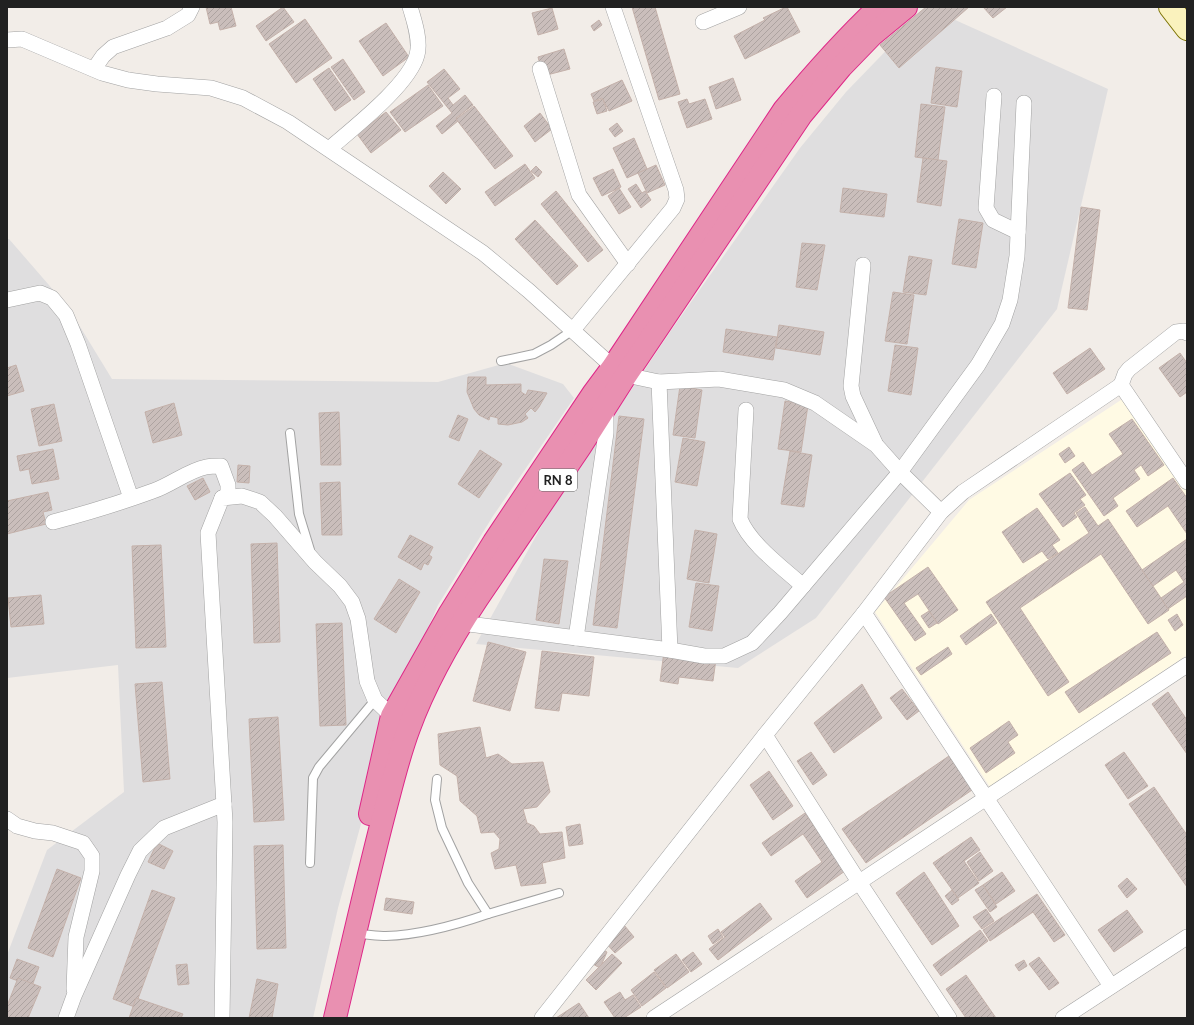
<svg xmlns="http://www.w3.org/2000/svg" width="1194" height="1025" viewBox="0 0 1194 1025" font-family="Lato,sans-serif">
	<defs>
		<pattern id="building-hatch" width="6" height="6" patternUnits="userSpaceOnUse"><rect width="6" height="6" fill="#cabebb"/><path d="M-1 1l2-2M0 6l6-6M5 7l2-2" fill="none" stroke="#ada3a0"/></pattern>
	</defs>
	<rect width="100%" height="100%" fill="#f2ede8"/>
	<!-- residential -->
	<g fill="#dfdedf">
		<polygon points="933,10 1108,89 1057,309 816,618 738,668 476,644 551,509 672,329 800,148 846,92 906,30"/>
		<polygon points="7,239 9,239 68,307 112,379 438,382 506,363 563,384 574,398 493,516 438,605 391,714 338,908 313,1018 7,1018 7,955 47,850 124,792 118,665 7,678"/>
	</g>
	<!-- education -->
	<polygon fill="#fffae4" points="1124,398 1187,492 1187,655 990,787 875,612 969,500"/>
	<!-- building -->
	<g fill="url(#building-hatch)" stroke="#c4b1aa">
		<polygon points="206,7 231,7 236,26 220,30 218,22 210,24"/>
		<polygon points="283,7 294,22 266,41 256,26"/>
		<polygon points="632,7 655,7 680,94 659,100"/>
		<polygon points="786,7 787,7 800,32 745,59 734,36 765,20 763,18"/>
		<polygon points="926,7 969,7 899,68 880,45"/>
		<polygon points="983,7 1007,7 993,18"/>
		<polygon points="552,8 558,29 538,35 532,13"/>
		<polygon points="305,19 332,58 296,83 269,44"/>
		<polygon points="599,20 602,25 594,31 591,26"/>
		<polygon points="386,23 409,57 383,76 359,41"/>
		<polygon points="564,49 570,69 543,76 538,57"/>
		<polygon points="343,59 365,92 354,100 331,67"/>
		<polygon points="936,67 962,71 957,107 931,103"/>
		<polygon points="329,68 351,100 335,111 313,79"/>
		<polygon points="444,69 460,89 448,98 453,105 465,95 473,105 456,118 458,121 442,134 436,126 452,113 427,82"/>
		<polygon points="733,78 741,100 716,109 709,87"/>
		<polygon points="622,80 632,101 609,111 602,98 594,101 591,94"/>
		<polygon points="428,85 443,106 405,132 390,112"/>
		<polygon points="603,99 607,111 597,114 593,102"/>
		<polygon points="687,99 689,104 705,99 712,119 687,128 678,102"/>
		<polygon points="921,104 945,107 938,160 915,157"/>
		<polygon points="474,106 513,156 495,169 456,119"/>
		<polygon points="386,112 401,130 371,153 357,134"/>
		<polygon points="540,113 552,129 535,142 524,126"/>
		<polygon points="617,123 623,131 615,137 609,129"/>
		<polygon points="634,138 647,169 627,178 613,148"/>
		<polygon points="923,158 947,161 941,206 917,202"/>
		<polygon points="525,164 535,178 495,206 485,192"/>
		<polygon points="656,165 665,185 647,193 638,173"/>
		<polygon points="536,166 542,172 538,177 531,171"/>
		<polygon points="613,169 621,187 602,196 593,178"/>
		<polygon points="443,172 461,189 446,204 429,186"/>
		<polygon points="636,184 642,193 645,191 651,200 641,208 628,189"/>
		<polygon points="619,188 631,207 619,214 608,196"/>
		<polygon points="843,188 887,194 884,217 840,212"/>
		<polygon points="556,191 603,250 588,262 541,204"/>
		<polygon points="1081,207 1100,210 1087,310 1068,308"/>
		<polygon points="959,219 983,223 976,268 952,264"/>
		<polygon points="535,220 578,266 557,285 515,239"/>
		<polygon points="802,243 825,245 817,290 796,287"/>
		<polygon points="909,256 932,260 926,295 903,292"/>
		<polygon points="893,292 914,295 907,344 885,341"/>
		<polygon points="779,325 824,332 820,355 776,348"/>
		<polygon points="726,329 777,337 773,360 723,352"/>
		<polygon points="895,345 918,348 911,395 888,391"/>
		<polygon points="1090,348 1105,369 1067,394 1053,373"/>
		<polygon points="1180,353 1187,363 1187,392 1180,397 1159,368"/>
		<polygon points="16,365 24,391 7,396 7,368"/>
		<polygon points="468,377 486,377 486,385 521,384 521,392 526,395 528,390 547,393 539,407 535,412 531,408 525,414 528,418 522,422 508,425 498,424 498,418 490,416 489,420 479,415 474,409 467,392"/>
		<polygon points="680,386 702,390 695,438 673,435"/>
		<polygon points="785,401 808,405 801,452 778,449"/>
		<polygon points="174,403 182,435 153,443 145,412"/>
		<polygon points="54,404 62,441 39,446 31,409"/>
		<polygon points="339,412 341,465 321,465 319,413"/>
		<polygon points="458,415 468,419 459,441 449,437"/>
		<polygon points="619,416 644,419 617,628 593,625"/>
		<polygon points="1132,419 1164,465 1148,476 1141,465 1134,470 1140,479 1113,498 1118,506 1104,516 1072,470 1083,462 1092,475 1123,454 1109,434"/>
		<polygon points="683,438 705,442 697,486 675,482"/>
		<polygon points="1069,447 1075,456 1065,463 1059,454"/>
		<polygon points="53,449 59,479 32,484 29,469 20,471 17,456"/>
		<polygon points="480,450 502,464 479,498 458,484"/>
		<polygon points="790,451 812,455 804,507 781,504"/>
		<polygon points="238,465 250,466 249,483 237,482"/>
		<polygon points="1070,473 1086,495 1080,499 1085,505 1074,513 1077,517 1063,527 1039,494"/>
		<polygon points="203,478 210,492 195,500 187,486"/>
		<polygon points="1173,478 1187,498 1187,534 1168,506 1137,527 1126,511"/>
		<polygon points="340,482 342,535 322,535 320,483"/>
		<polygon points="48,492 52,510 43,512 46,524 7,534 7,501"/>
		<polygon points="1085,507 1098,526 1108,519 1169,610 1148,624 1101,554 1020,608 1069,682 1048,696 986,602 1089,533 1076,513"/>
		<polygon points="1037,508 1060,540 1052,545 1058,553 1048,559 1042,551 1023,563 1002,532"/>
		<polygon points="695,530 717,534 709,583 687,579"/>
		<polygon points="410,535 433,547 429,555 432,557 428,565 424,563 421,570 398,557"/>
		<polygon points="1187,539 1187,596 1168,609 1161,598 1184,582 1176,570 1153,586 1142,570"/>
		<polygon points="277,543 280,642 254,643 251,544"/>
		<polygon points="161,545 166,647 136,648 132,546"/>
		<polygon points="544,559 568,561 559,624 536,620"/>
		<polygon points="928,567 958,610 938,624 918,594 904,603 926,634 915,641 884,597"/>
		<polygon points="399,579 420,592 396,633 374,619"/>
		<polygon points="696,583 719,586 712,631 689,627"/>
		<polygon points="41,595 44,624 11,627 8,598"/>
		<polygon points="929,611 937,623 929,628 921,616"/>
		<polygon points="991,614 997,623 966,645 960,636"/>
		<polygon points="1177,614 1183,625 1175,631 1168,620"/>
		<polygon points="342,623 346,725 320,726 316,624"/>
		<polygon points="1157,632 1171,653 1079,713 1065,692"/>
		<polygon points="488,642 526,652 510,711 473,701"/>
		<polygon points="948,647 952,654 921,675 916,668"/>
		<polygon points="542,651 594,657 589,696 562,693 559,711 535,708"/>
		<polygon points="664,652 716,659 713,681 679,677 678,684 660,681"/>
		<polygon points="162,682 170,779 143,782 135,684"/>
		<polygon points="862,684 882,718 834,753 814,723"/>
		<polygon points="902,689 919,711 907,720 890,698"/>
		<polygon points="1168,692 1187,720 1187,754 1152,704"/>
		<polygon points="278,717 284,820 254,822 249,719"/>
		<polygon points="1009,721 1018,735 1008,742 1015,753 986,773 970,748"/>
		<polygon points="480,727 486,758 498,754 512,764 543,762 550,792 537,807 523,809 527,823 534,826 540,834 562,832 565,858 542,863 546,883 521,886 516,865 495,869 491,853 499,849 500,839 494,832 481,833 477,816 460,801 457,776 440,765 438,734"/>
		<polygon points="811,752 827,775 813,785 797,761"/>
		<polygon points="1124,752 1148,786 1128,799 1105,765"/>
		<polygon points="949,756 972,790 866,863 842,829"/>
		<polygon points="769,771 793,806 773,820 750,785"/>
		<polygon points="1154,787 1187,835 1187,887 1129,804"/>
		<polygon points="805,813 845,871 807,898 795,881 822,862 803,834 771,856 762,843"/>
		<polygon points="580,824 583,844 569,846 566,827"/>
		<polygon points="971,837 980,850 964,861 979,883 958,898 933,863"/>
		<polygon points="157,843 173,851 164,869 148,862"/>
		<polygon points="283,845 286,948 257,949 254,846"/>
		<polygon points="980,852 993,871 979,881 967,862"/>
		<polygon points="57,869 81,878 53,957 28,948"/>
		<polygon points="924,872 959,926 932,945 896,893"/>
		<polygon points="1002,872 1015,891 996,904 983,885"/>
		<polygon points="1127,878 1137,889 1127,898 1118,886"/>
		<polygon points="983,885 997,907 990,912 975,890"/>
		<polygon points="152,890 175,898 135,1007 113,999"/>
		<polygon points="952,890 959,900 952,905 945,896"/>
		<polygon points="1037,894 1065,935 1054,942 1033,912 990,941 983,930"/>
		<polygon points="386,898 414,902 412,914 384,910"/>
		<polygon points="760,903 772,919 718,960 709,949 725,937 721,932"/>
		<polygon points="986,909 994,921 982,929 973,917"/>
		<polygon points="1127,910 1143,932 1114,952 1098,930"/>
		<polygon points="624,925 634,937 615,953 604,941"/>
		<polygon points="718,929 723,937 713,944 708,936"/>
		<polygon points="980,930 988,941 941,976 933,965"/>
		<polygon points="599,948 607,952 600,968 591,963"/>
		<polygon points="693,952 702,964 691,972 682,960"/>
		<polygon points="612,954 622,963 596,990 586,980"/>
		<polygon points="676,954 689,972 667,988 654,970"/>
		<polygon points="1039,957 1059,983 1049,990 1029,964"/>
		<polygon points="17,959 39,967 32,986 10,978"/>
		<polygon points="1024,960 1027,966 1019,971 1015,965"/>
		<polygon points="187,964 189,984 178,985 176,965"/>
		<polygon points="654,972 666,988 642,1006 631,990"/>
		<polygon points="966,975 996,1018 966,1018 946,989"/>
		<polygon points="18,978 41,987 28,1018 7,1018 7,1006"/>
		<polygon points="257,979 278,984 272,1018 249,1018"/>
		<polygon points="620,992 625,1000 633,995 641,1007 624,1018 615,1018 604,1002"/>
		<polygon points="136,998 183,1014 181,1018 129,1018"/>
		<polygon points="579,1003 589,1018 556,1018"/>
	</g>
	<g fill="none" stroke-linecap="round" stroke-linejoin="round">
		<!-- lane casing -->
		<g stroke="#a2a2a2" stroke-width="10">
			<g id="lane">
				<polyline points="501,361 534,354 551,345 573,330"/>
				<polyline points="290,433 299,514 310,550"/>
				<polyline points="437,779 435,800 442,828 468,883 488,914 559,893"/>
				<polyline points="310,863 313,778 319,767 375,700"/>
				<path d="M355,934C365,934 376,936 386,936C420,935 456,925 488,914"/>
			</g>
		</g>
		<!-- street casing -->
		<g stroke="#a2a2a2" stroke-width="16">
			<g id="street">
				<polyline points="703,22 739,7"/>
				<polyline points="7,40 22,39 102,73 128,80 157,84 211,88 243,98 288,122 483,253 529,291 613,367 626,375 659,382 719,379 784,390 815,403 876,445 900,472 941,512"/>
				<polyline points="94,69 103,56 113,47 167,28 188,15 192,7"/>
				<polyline points="540,69 579,195 628,264"/>
				<polyline points="994,96 986,208 993,220 1018,232"/>
				<path d="M329,149C353,128 409,85 417,55C421,41 414,20 410,7"/>
				<polyline points="863,265 851,386 853,396 875,443"/>
				<polyline points="7,300 40,293 52,298 66,315 78,344 131,498"/>
				<polyline points="573,330 673,208 677,199 676,190 613,7"/>
				<polyline points="659,382 670,650"/>
				<polyline points="1121,385 1125,374 1129,369 1176,332 1184,331 1187,333"/>
				<path d="M746,410L740,519C750,544 782,567 803,586"/>
				<path d="M53,522C87,513 120,503 153,491C171,485 187,471 206,467C210,466 216,466 221,466L228,485V495L222,498"/>
				<polyline points="864,613 986,798 1111,986"/>
				<polyline points="461,623 670,650 704,656 724,656 752,643 780,613 900,472 978,365 1002,324 1010,300 1017,256 1024,103"/>
				<polyline points="576,638 606,433 606,408"/>
				<polyline points="765,735 859,882 949,1018"/>
				<polyline points="7,819 17,826 35,831 53,833 83,843 92,856 92,871 76,937 74,989"/>
				<polyline points="66,1018 74,996 128,875 140,851 164,828 224,804"/>
				<polyline points="222,1018 225,822 208,533 222,498 242,496 260,502 275,516 315,562 340,586 352,602 358,619 367,681 375,700 392,716"/>
				<polyline points="542,1018 765,735 864,613 941,512 963,492 1121,385 1187,482"/>
				<polyline points="654,1018 1187,665"/>
				<polyline points="1063,1018 1187,937"/>
			</g>
		</g>
		<!-- secondary casing -->
		<g stroke="#7d7304" stroke-width="24">
			<polyline id="secondary" points="1170,7 1187,29"/>
		</g>
		<!-- highway casing -->
		<g stroke="#de2788" stroke-width="24">
			<g id="highway">
				<path d="M370,814L392,716L450,613L494,542L593,394L613,367L784,110C814,74 845,39 879,7"/>
				<path d="M335,1018C351,951 366,884 383,818C391,788 398,757 409,728C426,682 450,640 477,599L580,447L626,375L801,115L841,67L872,35L906,7"/>
			</g>
		</g>
		<!-- lane -->
		<use href="#lane" stroke="#fff" stroke-width="8"/>
		<!-- street -->
		<use href="#street" stroke="#fff" stroke-width="15"/>
		<!-- secondary -->
		<use href="#secondary" stroke="#faf2bd" stroke-width="22"/>
		<!-- highway -->
		<use href="#highway" stroke="#e990b1" stroke-width="22"/>
	</g>
	<g text-anchor="middle" dominant-baseline="central" stroke-width="3.5" stroke-linejoin="round" paint-order="stroke">
		<!-- shield labels -->
		<rect fill="#fff" stroke="#646464" stroke-width="1" x="539" y="469" width="38" height="22" rx="3"/>
		<g font-size="13" font-weight="bold" fill="#212121">
			<text x="558" y="480">RN 8</text>
		</g>
	</g>
	<!-- border -->
	<rect width="1194" height="1025" fill="none" stroke="#212121" stroke-width="16"/>
</svg>
